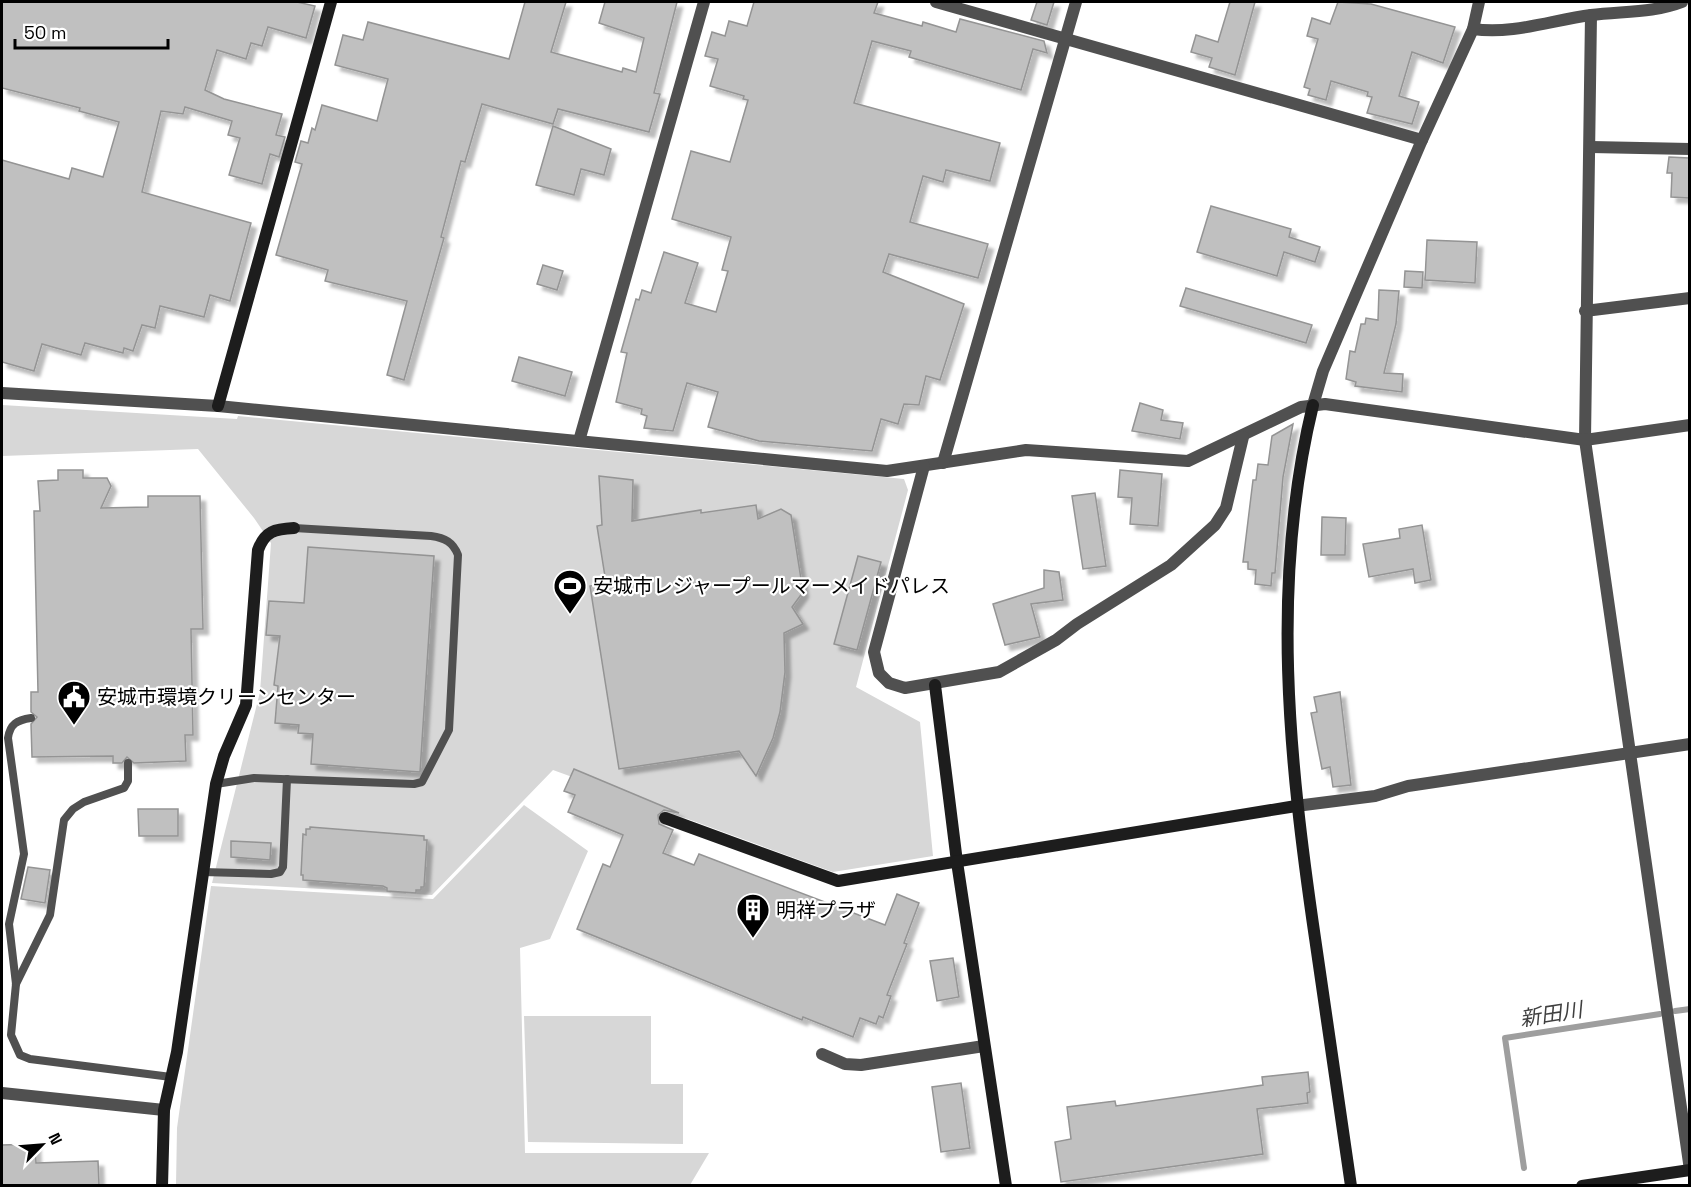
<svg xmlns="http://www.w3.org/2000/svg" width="1691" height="1187" viewBox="0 0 1691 1187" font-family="'Space Grotesk','Noto Sans JP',sans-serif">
	<defs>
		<filter id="shadow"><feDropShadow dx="5.5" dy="5.5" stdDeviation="1.5" flood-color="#0004"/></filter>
	</defs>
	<rect width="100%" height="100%" fill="#fff"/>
	<!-- green -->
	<g fill="#d7d7d7">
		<polygon points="2,405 237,419 238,416 904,479 908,490 856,687 920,722 933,856 833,872 553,770 432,895 212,883 260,692 271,543 254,518 198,449 2,456"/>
		<polygon points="524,805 588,851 550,939 520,948 525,1153 709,1153 690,1185 176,1185 177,1128 211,886 433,899"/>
		<polygon points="524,1016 651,1016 651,1084 683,1084 683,1144 528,1142"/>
	</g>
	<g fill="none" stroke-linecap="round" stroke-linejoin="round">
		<!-- stream -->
		<g stroke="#9e9e9e" stroke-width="6">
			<polyline points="1675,1011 1690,1009"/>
			<polyline points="1524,1168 1505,1038 1660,1014"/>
		</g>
	</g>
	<!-- building -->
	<g fill="#c0c0c0" stroke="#949494" stroke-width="1.5" filter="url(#shadow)">
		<polygon points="2,2 297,2 315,6 306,38 268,27 262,46 251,43 246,59 217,50 205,90 224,99 282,114 276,135 285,137 279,157 270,154 262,184 229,175 240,138 228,135 232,121 185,107 183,114 161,111 142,192 251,223 230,301 210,295 204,317 160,306 155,328 142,325 133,351 124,348 123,353 85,343 81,355 42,344 34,371 2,362 2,160 69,179 72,168 103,177 119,122 79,111 80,108 2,88"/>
		<polygon points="525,2 566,2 551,52 622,72 623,68 636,72 644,38 599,23 605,2 677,2 654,93 660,94 649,132 558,109 553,124 482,104 465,162 461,161 441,237 444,238 404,380 387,375 407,301 325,281 328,270 276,255 302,164 295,162 301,141 308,143 312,128 315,130 322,105 377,121 388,79 335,65 343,35 363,40 368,22 509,59"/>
		<polygon points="754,2 878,2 874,13 922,26 923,22 956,32 960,19 1044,41 1047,53 1033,49 1021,90 909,57 911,51 872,41 854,103 1000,143 990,181 946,170 943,182 923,176 910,222 988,244 978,278 889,254 883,272 964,304 940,380 926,376 919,405 904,404 898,424 881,419 872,451 759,441 708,427 718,392 687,383 673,431 644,428 647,416 641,414 642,409 616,402 627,353 621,352 636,299 639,300 642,290 651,293 664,252 698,263 685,303 716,312 728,271 722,270 731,237 672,219 691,151 730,162 748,100 743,99 744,96 710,86 718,59 705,56 712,32 725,36 729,21 747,26"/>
		<polygon points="1037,2 1054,2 1047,25 1031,20"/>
		<polygon points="1230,2 1255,2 1235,75 1209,67 1212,58 1191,52 1196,35 1218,42"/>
		<polygon points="1338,2 1371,4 1455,27 1443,63 1412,52 1399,96 1419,102 1412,124 1367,113 1372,97 1367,96 1368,92 1331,81 1326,100 1308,95 1310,89 1304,87 1318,39 1307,36 1312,18 1330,24"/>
		<polygon points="553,126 611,149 604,175 581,169 574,195 536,185"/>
		<polygon points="1669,157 1689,158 1689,198 1671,197 1672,173 1667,173"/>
		<polygon points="1211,206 1291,229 1289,237 1320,247 1315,262 1284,252 1277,276 1197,252"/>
		<polygon points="1427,240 1477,242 1475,283 1425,280"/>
		<polygon points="543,265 563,271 557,290 537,284"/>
		<polygon points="1405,271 1423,272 1422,288 1404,287"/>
		<polygon points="1186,288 1312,325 1306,343 1180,306"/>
		<polygon points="1379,290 1399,291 1396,324 1384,373 1403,374 1402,392 1355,386 1356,382 1346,379 1350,351 1355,352 1361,324 1365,324 1366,318 1378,320"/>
		<polygon points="519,357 572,372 565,396 512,381"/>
		<polygon points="1140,403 1163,410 1161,420 1183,423 1180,439 1132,431"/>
		<polygon points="1293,424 1283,477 1275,573 1272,573 1271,586 1255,584 1256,570 1248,569 1248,562 1243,562 1253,480 1256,480 1258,464 1268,465 1272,436"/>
		<polygon points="58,470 83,470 83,478 107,478 111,486 101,508 148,507 148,496 200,496 203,629 191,629 193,735 185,735 186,761 134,763 127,757 122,763 113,763 113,756 32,757 31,724 37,717 31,712 31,692 38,692 34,511 40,511 38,481 58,480"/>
		<polygon points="1120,470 1162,474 1158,526 1130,524 1132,498 1118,497"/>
		<polygon points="599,476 633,480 632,521 701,510 701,513 756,505 758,519 781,509 791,515 803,592 792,607 803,624 784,633 785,672 780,712 773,738 756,776 739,751 619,769 590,586 606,583 597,526 602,525"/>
		<polygon points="1095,493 1106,566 1083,569 1072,496"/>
		<polygon points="1322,517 1346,518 1345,555 1321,555"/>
		<polygon points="1422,525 1431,580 1415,583 1413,569 1369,577 1363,544 1400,538 1399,529"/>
		<polygon points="308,547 434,556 420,772 311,764 313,734 298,733 299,725 275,723 278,686 274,685 280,636 266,635 269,601 304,603"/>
		<polygon points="858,556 881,562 857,650 834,644"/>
		<polygon points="1044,570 1059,572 1063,600 1031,604 1040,637 1005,645 993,604 1044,588"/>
		<polygon points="1340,692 1351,785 1333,787 1330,767 1322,769 1311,713 1317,712 1314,697"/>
		<polygon points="574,769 679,813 664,810 658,815 659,824 673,830 663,853 694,865 699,854 885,925 897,894 919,903 904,943 907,944 887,995 891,996 883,1018 879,1016 876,1024 860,1018 853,1037 803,1017 802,1020 577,929 603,864 610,867 623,835 568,812 575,795 564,791"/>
		<polygon points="138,809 178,809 178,836 139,836"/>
		<polygon points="310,827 424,836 424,840 427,840 424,887 421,887 421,890 416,890 416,893 387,891 387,888 383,886 303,880 303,875 301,875 303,834 306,835 306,829 310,829"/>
		<polygon points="231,841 271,843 270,860 231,857"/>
		<polygon points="28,867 50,870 45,903 21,899"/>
		<polygon points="953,958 959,997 937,1001 930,961"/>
		<polygon points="1308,1072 1310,1092 1307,1093 1308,1103 1257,1109 1263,1154 1061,1182 1055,1142 1071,1139 1067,1107 1115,1101 1116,1106 1263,1085 1262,1077"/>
		<polygon points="961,1083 970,1148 941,1152 932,1087"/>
		<polygon points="35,1144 36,1163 98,1161 99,1185 2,1185 2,1145"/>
	</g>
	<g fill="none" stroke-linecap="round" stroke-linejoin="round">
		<!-- lane -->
		<g stroke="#505050" stroke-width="8">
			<path d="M31,718C17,720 10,724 8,738L24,854L9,924L16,984L11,1035L20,1055L30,1059L171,1077"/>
			<path d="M216,784L254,778L414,784L422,782L449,730L458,555C453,542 445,538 431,536L294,528"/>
			<polyline points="203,872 271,874 280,872 283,867 287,779"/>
			<polyline points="16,984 50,915 64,820 73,809 84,802 124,788 128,781 128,763"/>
		</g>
		<!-- street -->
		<g stroke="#505050" stroke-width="12">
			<polyline points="936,2 1422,140"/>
			<polyline points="1591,15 1585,440 1690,1170"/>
			<path d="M1473,29C1512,35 1552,20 1591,15C1621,11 1654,13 1682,2"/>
			<polyline points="1591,147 1690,149"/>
			<polyline points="1585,311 1690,298"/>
			<polyline points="2,393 218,406 887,471 1026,450 1188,461 1301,407 1325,404 1585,440 1690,425"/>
			<polyline points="1313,405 1323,371 1422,140 1473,29 1479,2"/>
			<polyline points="579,441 704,2"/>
			<polyline points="943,463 1076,2"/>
			<polyline points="924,466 874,652 879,673 889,683 905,688 999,672 1056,640 1077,624 1171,565 1215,525 1226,508 1243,437"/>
			<polyline points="1296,806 1375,796 1408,786 1690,744"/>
			<polyline points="822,1054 845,1064 861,1065 984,1046"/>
			<polyline points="2,1093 164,1110"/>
		</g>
		<!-- secondary -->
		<g stroke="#1d1d1d" stroke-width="12">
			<path d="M1313,405C1270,582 1289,760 1315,938C1327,1020 1339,1103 1351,1186"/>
			<polyline points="218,406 331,2"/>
			<polyline points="935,685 957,862 1006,1186"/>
			<polyline points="665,818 838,881 1296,806"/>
			<path d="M162,1186L164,1110L177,1052L216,784L224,756L246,705L258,550C265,531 275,529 294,528"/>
			<polyline points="1582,1186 1690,1170"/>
		</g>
	</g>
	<!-- icons -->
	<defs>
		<g id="stadium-pin" transform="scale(1.725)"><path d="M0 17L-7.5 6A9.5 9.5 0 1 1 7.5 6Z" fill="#000" stroke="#fff"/><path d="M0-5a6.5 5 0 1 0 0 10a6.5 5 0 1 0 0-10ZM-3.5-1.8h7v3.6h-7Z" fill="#fff"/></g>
		<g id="civic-pin" transform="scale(1.725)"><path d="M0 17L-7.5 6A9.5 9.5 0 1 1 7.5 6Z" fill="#000" stroke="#fff"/><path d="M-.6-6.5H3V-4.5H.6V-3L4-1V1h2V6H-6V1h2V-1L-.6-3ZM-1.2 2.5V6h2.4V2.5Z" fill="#fff"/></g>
		<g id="building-pin" transform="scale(1.725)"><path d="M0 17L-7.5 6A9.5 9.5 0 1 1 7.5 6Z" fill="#000" stroke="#fff"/><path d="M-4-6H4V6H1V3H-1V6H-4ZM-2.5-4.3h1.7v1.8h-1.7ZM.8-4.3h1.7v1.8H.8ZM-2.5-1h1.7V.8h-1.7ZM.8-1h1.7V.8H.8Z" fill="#fff"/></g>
	</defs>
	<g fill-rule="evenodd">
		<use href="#stadium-pin" x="570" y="586"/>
		<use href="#civic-pin" x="74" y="697"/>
		<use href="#building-pin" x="753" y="910"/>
	</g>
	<g text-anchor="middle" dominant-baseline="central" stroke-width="4.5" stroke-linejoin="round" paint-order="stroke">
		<!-- poi labels -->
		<g font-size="20" fill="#000" stroke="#fff" text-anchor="start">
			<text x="593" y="586">安城市レジャープールマーメイドパレス</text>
			<text x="97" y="697">安城市環境クリーンセンター</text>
			<text x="776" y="910">明祥プラザ</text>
		</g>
		<!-- water labels -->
		<g font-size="21" font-style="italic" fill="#3f3f3f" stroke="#fff">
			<text transform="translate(1551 1014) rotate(-9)">新田川</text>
		</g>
	</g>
	<!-- border -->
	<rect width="1691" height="1187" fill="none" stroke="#000000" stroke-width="6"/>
	<!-- north arrow -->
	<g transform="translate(42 1145) rotate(65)" stroke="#ffffff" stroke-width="4.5" paint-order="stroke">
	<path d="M0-4.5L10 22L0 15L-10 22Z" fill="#000000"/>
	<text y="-9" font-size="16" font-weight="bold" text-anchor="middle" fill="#000000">N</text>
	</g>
	<!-- scale -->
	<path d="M15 39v9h153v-9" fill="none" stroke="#000000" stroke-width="3"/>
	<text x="24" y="39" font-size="18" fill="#000000" stroke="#ffffff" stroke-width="4.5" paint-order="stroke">50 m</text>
</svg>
